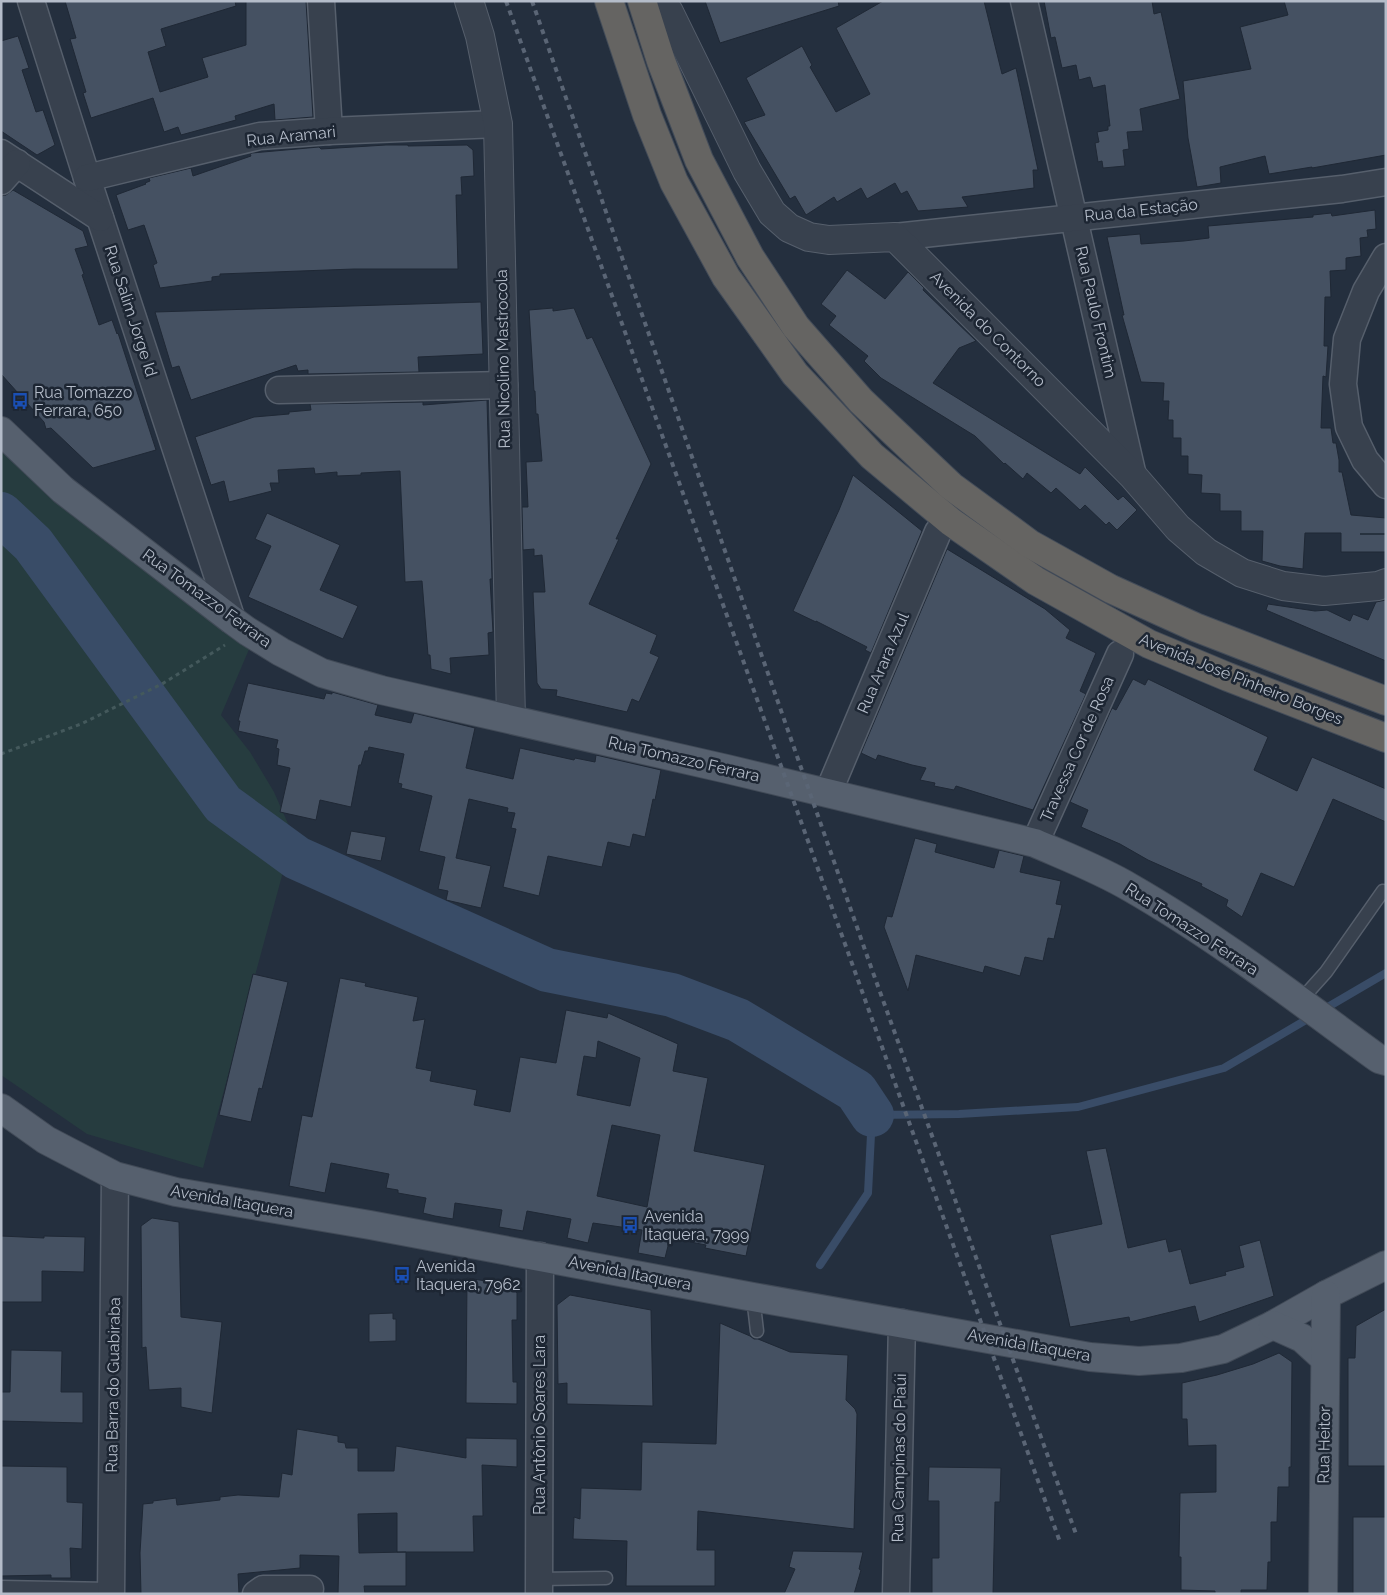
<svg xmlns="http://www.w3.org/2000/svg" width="1387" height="1595" viewBox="0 0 1387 1595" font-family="Raleway,sans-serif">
	<rect width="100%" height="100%" fill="#242f3e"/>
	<!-- green -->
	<polygon fill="#263c3f" points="1,423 256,633 221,715 250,752 274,792 293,835 203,1168 87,1134 1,1075"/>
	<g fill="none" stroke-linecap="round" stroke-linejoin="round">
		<!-- stream -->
		<g stroke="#394c67" stroke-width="8">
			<polyline points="1321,1011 1386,973"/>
			<polyline points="820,1265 868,1193 872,1115 959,1114 1078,1107 1224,1068 1311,1017"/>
		</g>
		<!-- river -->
		<polyline stroke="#394c67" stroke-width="44" points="1,514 33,544 223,804 297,858 547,970 672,995 738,1020 856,1091 872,1115"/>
	</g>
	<!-- building -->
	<g fill="#455162" stroke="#1f2835" fill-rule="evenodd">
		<polygon points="65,1 235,1 236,6 161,29 166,46 148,52 160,92 208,77 202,58 246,45 246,1 306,1 313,117 275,120 274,104 235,116 236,120 181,135 178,127 164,132 153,98 91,118 83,93 86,92 70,39 76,38"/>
		<polygon points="705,1 838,1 839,6 720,43"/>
		<polygon points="883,1 984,1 1002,74 1016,68 1038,170 1033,170 1034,188 962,197 968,207 918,211 907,191 901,194 895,183 867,199 861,188 837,202 834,197 806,215 795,196 790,199 744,122 765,115 746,78 802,46 812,65 810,67 836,112 870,94 836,28"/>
		<polygon points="1044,1 1152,1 1154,14 1161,12 1180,99 1140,109 1143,131 1127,132 1129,149 1123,150 1125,166 1103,168 1102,161 1098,162 1095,143 1099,142 1097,132 1108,130 1108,126 1110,126 1105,85 1093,88 1090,77 1079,80 1076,65 1062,68 1055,37 1051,38"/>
		<polygon points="1284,1 1386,1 1386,155 1312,168 1312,167 1269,174 1265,156 1220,167 1221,183 1197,187 1188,138 1183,81 1251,69 1240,27 1288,15"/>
		<polygon points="18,36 29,68 22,70 36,112 43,110 55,145 37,155 1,131 1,41"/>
		<polygon points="386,145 408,145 408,146 467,145 473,150 474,176 461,177 462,195 456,195 458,269 354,269 220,274 220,276 212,277 212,281 160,288 153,265 157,263 144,225 128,230 116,195 146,184 145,183 150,181 149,178 191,168 193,176 251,156 250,154 252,153 319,147 321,149"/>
		<polygon points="13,190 83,231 88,246 75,249 84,274 82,275 99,325 112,320 117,334 118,333 156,450 93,468 51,428 46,429 44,422 1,374 1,196 6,195"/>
		<polygon points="1375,210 1376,229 1367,230 1368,237 1360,238 1361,256 1346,258 1346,270 1330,271 1331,297 1325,297 1324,346 1328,346 1326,377 1323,376 1321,428 1331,428 1333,443 1336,443 1339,460 1339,472 1342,472 1351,515 1386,518 1386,534 1360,534 1386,534 1386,552 1341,552 1341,533 1305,533 1303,569 1280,566 1262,561 1263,531 1241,531 1241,511 1220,511 1220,494 1201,493 1202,475 1188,474 1188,456 1181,456 1181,438 1173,438 1173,420 1168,420 1169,401 1163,401 1164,383 1141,382 1122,315 1124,315 1107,237 1140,234 1141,244 1184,241 1209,238 1208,226 1313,217 1313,215 1331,213 1332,216"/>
		<polygon points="847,270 885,299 908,272 924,288 923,290 976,341 959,348 933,383 1080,474 1085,467 1118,500 1123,496 1137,510 1117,530 1109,522 1106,525 1085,505 1080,510 1056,488 1051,493 1027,473 1023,479 1005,463 1004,464 975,436 881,378 864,361 868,356 829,325 836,316 821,304"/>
		<polygon points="481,302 483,354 418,357 419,372 308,374 308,370 298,371 296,365 191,400 179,366 172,368 155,312"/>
		<polygon points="553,308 553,311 574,308 587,339 592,337 651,464 616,539 619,539 589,604 657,635 650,653 659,657 639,702 632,699 627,712 556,696 557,690 541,689 537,683 533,592 545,592 542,555 534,556 534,549 523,550 522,507 528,507 526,462 542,461 538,414 536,414 535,391 534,391 529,310"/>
		<polygon points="487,400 492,579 490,579 493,632 488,633 489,655 450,658 451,674 431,669 430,655 428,655 422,581 405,582 400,471 361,473 361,475 337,476 337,472 315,474 314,468 278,470 279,483 270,483 272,491 229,502 224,481 211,485 195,437 254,417 289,414 289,412 311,410 310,404 423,402 423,405"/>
		<polygon points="853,475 922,531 871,653 865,650 867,647 816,621 816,622 793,611 839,510"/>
		<polygon points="267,513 340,545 320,590 358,606 343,639 248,597 271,546 255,539"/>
		<polygon points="947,549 1045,609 1070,630 1066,638 1096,653 1080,691 1086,694 1033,810 956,786 954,790 934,786 935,783 920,780 926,768 912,765 878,755 876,760 861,753"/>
		<polygon points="1386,600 1386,661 1266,610 1268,604 1315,611 1327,610 1350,621 1353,614 1368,620 1376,602"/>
		<polygon points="1133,679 1145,685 1148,679 1268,737 1254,770 1297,791 1312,757 1386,789 1386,822 1333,799 1294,887 1261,873 1242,917 1226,906 1228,900 1201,886 1202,884 1148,860 1120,844 1081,827 1088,810 1070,802 1112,708 1116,710"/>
		<polygon points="248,683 324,699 326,693 332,694 332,692 378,705 375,715 411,723 414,713 475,728 466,768 513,779 520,748 574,760 575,758 595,762 596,755 661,770 655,800 653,799 645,837 633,834 630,847 608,842 602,867 548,856 539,896 503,887 516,829 511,828 515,813 507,812 508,808 469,799 456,858 491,866 481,908 446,900 448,891 438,889 445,857 419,851 432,796 401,788 402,784 398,783 404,754 369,747 368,751 365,751 361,765 359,765 351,807 320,800 316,820 280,812 290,768 277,765 279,749 276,748 278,740 238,731 240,721 238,721"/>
		<polygon points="351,831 386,837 381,861 346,854"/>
		<polygon points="915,838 937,844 935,852 994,868 999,850 1024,856 1020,872 1061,881 1056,904 1062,905 1054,939 1048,938 1043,961 1025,957 1020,976 985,966 983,973 916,955 908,991 884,927 887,916 892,917"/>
		<polygon points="253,974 288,982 262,1089 259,1088 251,1122 219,1115"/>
		<path d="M340,978L366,983L365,986L384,990L418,997L413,1021L425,1019L416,1068L432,1071L430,1081L477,1090L474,1105L510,1112L520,1057L556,1063L566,1010L607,1018L608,1013L678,1044L673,1071L708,1078L694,1151L765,1165L746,1256L705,1248L706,1245L670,1238L665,1258L638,1253L642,1230L593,1223L588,1243L567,1238L571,1219L527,1211L523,1231L499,1227L502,1210L455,1203L453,1219L435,1216L423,1213L426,1198L398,1193V1190L386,1188L389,1174L331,1163L325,1193L289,1186L302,1115L312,1117ZM598,1041L640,1058L630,1106L577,1095L584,1056L596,1058ZM612,1125L660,1135L647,1207L597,1196Z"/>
		<polygon points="1106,1148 1128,1248 1166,1239 1169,1252 1181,1249 1190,1284 1226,1275 1225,1272 1244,1267 1239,1246 1260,1240 1274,1296 1199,1322 1195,1306 1130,1322 1129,1317 1070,1327 1050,1235 1102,1224 1086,1151"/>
		<polygon points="152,1218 179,1222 181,1317 222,1322 212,1413 181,1407 181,1388 149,1390 146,1347 142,1348 141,1226"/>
		<polygon points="1,1236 44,1238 44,1236 85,1237 84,1272 42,1271 42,1302 1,1302"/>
		<polygon points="467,1278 511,1285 517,1293 517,1320 512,1320 513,1382 517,1382 517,1404 466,1403"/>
		<polygon points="570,1295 651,1310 653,1406 567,1404 567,1383 558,1384 557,1305"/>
		<polygon points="1386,1309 1386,1466 1348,1466 1348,1358 1355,1358 1356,1326"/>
		<polygon points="393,1313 393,1319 396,1319 396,1341 369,1342 369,1314"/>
		<polygon points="720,1323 750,1336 754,1339 758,1339 790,1352 848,1355 846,1400 855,1409 857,1414 854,1529 698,1511 697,1550 715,1550 715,1586 626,1586 627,1541 573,1539 574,1517 580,1519 581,1488 641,1490 642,1442 716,1444"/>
		<polygon points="11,1350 62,1351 61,1392 83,1392 83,1423 1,1421 1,1392 10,1392"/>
		<polygon points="1279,1353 1292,1362 1291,1467 1289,1467 1289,1487 1278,1487 1277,1522 1271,1522 1271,1562 1268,1562 1267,1590 1241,1590 1241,1594 1215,1594 1215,1591 1181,1590 1181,1557 1179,1557 1180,1493 1216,1492 1216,1445 1188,1446 1187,1419 1182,1419 1182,1383 1217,1375 1253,1364"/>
		<polygon points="297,1429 338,1436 338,1442 345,1443 346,1448 358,1448 358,1471 394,1471 396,1446 466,1458 466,1438 517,1439 517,1467 482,1465 483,1516 473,1516 474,1552 397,1552 397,1513 358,1514 359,1553 406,1552 406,1586 364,1586 365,1594 338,1594 339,1556 300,1555 300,1568 238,1574 239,1594 141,1594 140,1553 143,1504 153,1503 153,1501 176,1498 177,1505 220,1500 220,1497 238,1495 279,1497 282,1473 292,1475"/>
		<polygon points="1,1466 67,1467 67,1502 83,1503 82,1549 70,1548 71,1578 51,1578 51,1575 1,1576"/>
		<polygon points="929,1467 1001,1468 1000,1502 995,1502 993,1594 932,1594 932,1558 939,1558 939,1501 928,1501"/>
		<rect x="1353" y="1517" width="33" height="77"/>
		<polygon points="793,1551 863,1552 859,1569 861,1570 854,1594 784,1594 795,1569 789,1567"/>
	</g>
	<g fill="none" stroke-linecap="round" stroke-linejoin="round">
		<!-- service casing -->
		<g stroke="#565f6c" stroke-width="15">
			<g id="service">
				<polyline points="1300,1001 1326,972 1383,891"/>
				<polyline points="753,1297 757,1331"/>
				<polyline points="539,1579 606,1578"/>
				<polyline points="1,1587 111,1589"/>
			</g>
		</g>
		<!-- minor casing -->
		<g stroke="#565f6c" stroke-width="29">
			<g id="minor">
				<polyline points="31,1 87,178 232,620"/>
				<polyline points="321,1 329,131"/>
				<polyline points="1024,1 1133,476"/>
				<polyline points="1,153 100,218"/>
				<polyline points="87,178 260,136 329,131 498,124"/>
				<polyline points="1,181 17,163"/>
				<polyline points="895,237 1342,189 1386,182"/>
				<polyline points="1386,257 1366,291 1347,339 1343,384 1349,427 1365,460 1386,485"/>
				<polyline points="279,390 504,385"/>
				<polyline points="828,793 938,532"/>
				<polyline points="1035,843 1120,654"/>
				<polyline points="111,1594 115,1176"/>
				<polyline points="256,1594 263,1589 310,1589"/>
				<polyline points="539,1594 540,1256"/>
				<polyline points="896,1594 902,1323"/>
			</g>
		</g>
		<!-- tertiary casing -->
		<g stroke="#565f6c" stroke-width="30">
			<g id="tertiary">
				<polyline points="469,1 480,36 498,124 511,719"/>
				<polyline points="662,1 669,12 747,171 772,213 789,228 809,237 829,240 895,237 1133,476 1178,528 1206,552 1242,573 1283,586 1324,591 1378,586 1386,583"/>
			</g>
		</g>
		<!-- primary casing -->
		<g stroke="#414a57" stroke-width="30">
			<g id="primary">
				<path d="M1,431L63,490L232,620L247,631L281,652L322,673L381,690L727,769L1035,843C1067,857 1101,870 1131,888C1218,938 1298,1000 1379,1059L1386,1061"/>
				<polyline points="1,1108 46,1140 115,1176 176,1192 370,1225 753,1297 1090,1357 1139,1361 1181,1358 1223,1349 1273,1325 1326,1295 1386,1265"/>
				<polyline points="1273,1325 1302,1338 1325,1359"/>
				<polyline points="1323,1594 1326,1295"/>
			</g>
		</g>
		<!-- trunk casing -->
		<g stroke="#434c59" stroke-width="30">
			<g id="trunk">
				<polyline points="609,1 647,115 674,182 726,277 795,374 872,456 951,522 1036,581 1149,644 1228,677 1386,738"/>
				<polyline points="642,1 661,61 699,160 750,257 796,327 861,401 951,486 1030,544 1111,589 1195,627 1386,701"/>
			</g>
		</g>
		<!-- path -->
		<polyline stroke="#44595c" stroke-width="3" stroke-dasharray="4 4" stroke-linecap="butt" points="1,754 81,724 162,684 225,645"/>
		<!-- service -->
		<use href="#service" stroke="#38414e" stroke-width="12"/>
		<!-- minor -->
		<use href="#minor" stroke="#38414e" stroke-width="26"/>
		<!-- tertiary -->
		<use href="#tertiary" stroke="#38414e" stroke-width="28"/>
		<!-- primary -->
		<use href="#primary" stroke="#56606e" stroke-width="28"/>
		<!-- trunk -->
		<use href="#trunk" stroke="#656462" stroke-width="28"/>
		<!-- rail -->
		<g stroke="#5a6575" stroke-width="4" stroke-dasharray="5 5" stroke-linecap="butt">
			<polyline points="506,1 1060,1542"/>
			<polyline points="532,1 871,967 1076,1534"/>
		</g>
	</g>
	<!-- icons -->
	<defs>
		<g id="bus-bare" transform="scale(1.35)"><path d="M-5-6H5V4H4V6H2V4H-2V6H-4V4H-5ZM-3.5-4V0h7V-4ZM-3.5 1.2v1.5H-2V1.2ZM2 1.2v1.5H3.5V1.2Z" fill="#1a4fb4" stroke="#1d2633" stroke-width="2.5" paint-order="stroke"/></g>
	</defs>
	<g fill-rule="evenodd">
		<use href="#bus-bare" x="20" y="401"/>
		<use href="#bus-bare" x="630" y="1225"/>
		<use href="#bus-bare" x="402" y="1275"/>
	</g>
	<g text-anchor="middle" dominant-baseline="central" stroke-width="5" stroke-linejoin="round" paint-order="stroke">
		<!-- street labels -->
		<g font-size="16" fill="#b4bcc9" stroke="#1d2633">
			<text transform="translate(291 136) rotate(-6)">Rua Aramari</text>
			<text transform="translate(1141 210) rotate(-6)">Rua da Estação</text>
			<text transform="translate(131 311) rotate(72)">Rua Salim Jorge Id</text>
			<text transform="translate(1096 312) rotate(77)">Rua Paulo Frontim</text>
			<text transform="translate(988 329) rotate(45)">Avenida do Contorno</text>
			<text transform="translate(503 359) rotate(-91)">Rua Nicolino Mastrocola</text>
			<text transform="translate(207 598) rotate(36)">Rua Tomazzo Ferrara</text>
			<text transform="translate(883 663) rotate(-67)">Rua Arara Azul</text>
			<text transform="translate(1241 679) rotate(22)">Avenida José Pinheiro Borges</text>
			<text transform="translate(1077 749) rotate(-66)">Travessa Cor de Rosa</text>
			<text transform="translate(684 759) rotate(13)">Rua Tomazzo Ferrara</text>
			<text transform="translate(1192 929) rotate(33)">Rua Tomazzo Ferrara</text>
			<text transform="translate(232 1201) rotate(10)">Avenida Itaquera</text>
			<text transform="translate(630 1273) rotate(11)">Avenida Itaquera</text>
			<text transform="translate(1029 1345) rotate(10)">Avenida Itaquera</text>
			<text transform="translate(113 1385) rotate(-89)">Rua Barra do Guabiraba</text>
			<text transform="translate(539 1425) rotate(-90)">Rua Antônio Soares Lara</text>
			<text transform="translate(1324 1445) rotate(-89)">Rua Heitor</text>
			<text transform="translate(899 1458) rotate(-89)">Rua Campinas do Piaúi</text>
		</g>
		<!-- poi labels -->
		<g font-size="16" fill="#b4bcc9" stroke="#1d2633" text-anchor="start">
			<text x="34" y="392">Rua Tomazzo<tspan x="34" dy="18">Ferrara, 650</tspan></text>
			<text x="644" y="1216">Avenida<tspan x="644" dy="18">Itaquera, 7999</tspan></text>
			<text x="416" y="1266">Avenida<tspan x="416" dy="18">Itaquera, 7962</tspan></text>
		</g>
	</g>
	<!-- border -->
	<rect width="1387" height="1595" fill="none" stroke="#b4bcc9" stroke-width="5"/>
</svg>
